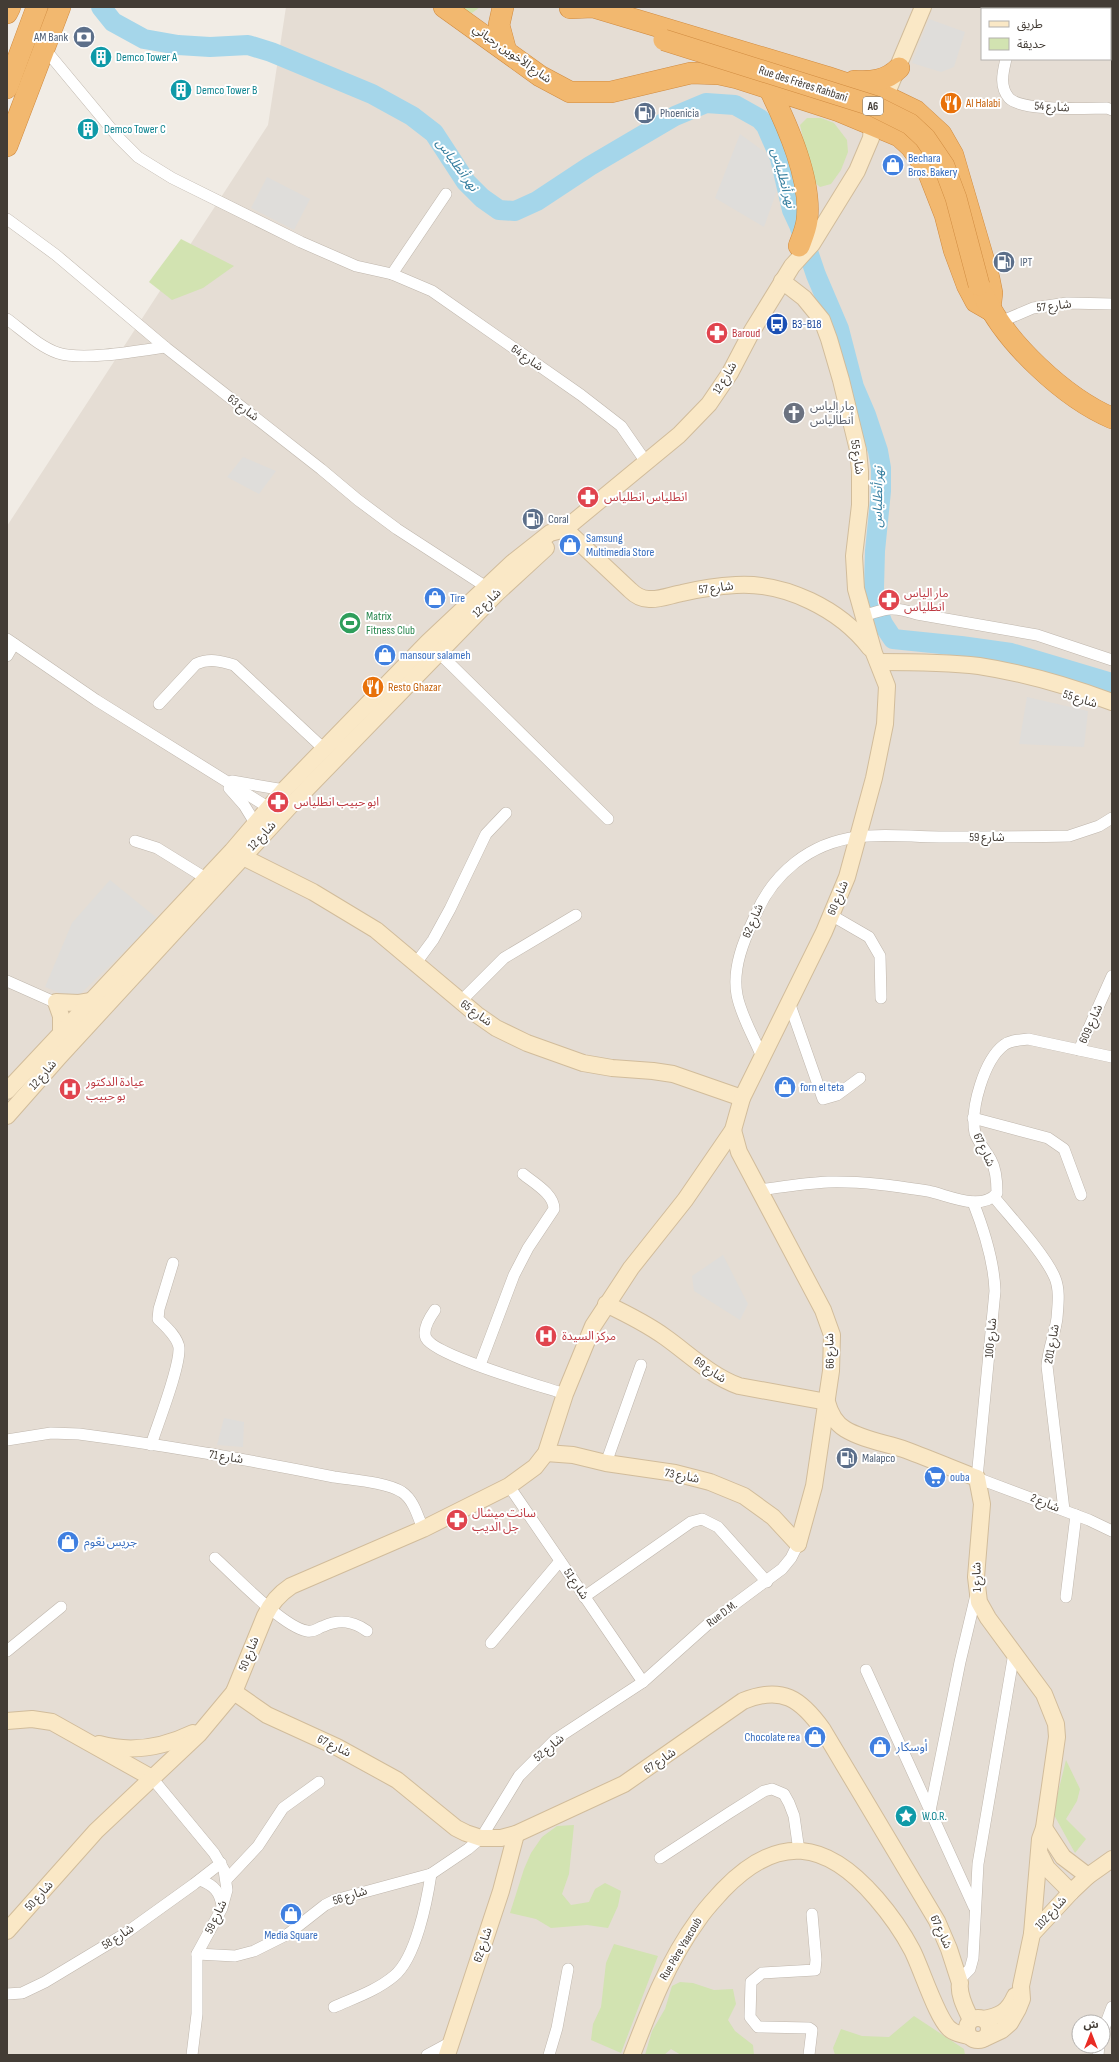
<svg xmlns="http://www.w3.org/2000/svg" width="1119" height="2062" viewBox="0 0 1119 2062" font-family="'Sofia Sans Condensed','Noto Sans Arabic',sans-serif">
	<rect width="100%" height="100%" fill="#f1ece5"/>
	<!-- residential -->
	<path fill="#e5ddd4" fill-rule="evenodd" d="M286,7H1112V2055H7V526L268,125ZM982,9H1110V59H982ZM1079,2022H1103V2046H1079Z"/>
	<!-- green -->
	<g fill="#d2e3b1">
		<polygon points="455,7 480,7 472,13"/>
		<polygon points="807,118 821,118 834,123 847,140 848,152 841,170 831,184 820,187 813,181 800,125"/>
		<polygon points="181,239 234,266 203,288 172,300 149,282"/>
		<polygon points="1066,1760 1080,1789 1077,1801 1066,1819 1086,1839 1075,1853 1053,1813"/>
		<polygon points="574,1825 569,1874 562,1894 571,1905 589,1902 595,1889 605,1883 621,1891 618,1906 608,1928 587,1925 551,1928 536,1919 510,1913 524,1869 531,1853 542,1837 557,1826"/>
		<polygon points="614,1944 658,1956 621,2053 591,2040 593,2024 601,2007 606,1963"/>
		<polygon points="680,1982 693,1983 714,1990 733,1989 736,2004 728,2020 735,2031 753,2045 754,2055 681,2055 671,2049 664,2055 645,2055 652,2031 665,2009 672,1986"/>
		<polygon points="914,2016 964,2049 965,2055 835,2055 833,2048 841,2029 862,2036 889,2037"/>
	</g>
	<!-- parking -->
	<g fill="#dfddda">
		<polygon points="929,19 965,32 954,67 941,72 912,63"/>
		<polygon points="740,134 769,155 779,185 764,227 715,198"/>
		<polygon points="267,177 310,199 294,230 251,208"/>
		<polygon points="243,457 276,471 259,494 227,477"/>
		<polygon points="1027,697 1088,711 1084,747 1019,744"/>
		<polygon points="110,880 158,919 75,999 45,987 72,923"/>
		<polygon points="723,1255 748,1304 740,1320 694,1291 692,1276"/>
		<polygon points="224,1418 244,1422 243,1447 217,1445"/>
	</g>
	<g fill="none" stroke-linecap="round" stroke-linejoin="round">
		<!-- river -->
		<polyline stroke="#a5d6ea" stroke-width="20" points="101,7 113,22 144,39 178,45 210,47 248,45 271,52 372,94 412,116 434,133 466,182 482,198 499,210 515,211 537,201 590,166 675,116 706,103 735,105 760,119 766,126 780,158 792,210 799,225 816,275 839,329 854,387 866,415 878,451 881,468 881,491 875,551 874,588 877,609 883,624 893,639 961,646 1011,653 1112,683"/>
		<!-- street casing -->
		<g stroke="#bfb6ac" stroke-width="12">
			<g id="street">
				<polyline points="1011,7 1012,9"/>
				<polyline points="44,48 118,137 138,157 172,178 301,242 356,266 392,274 432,291 581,395 621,426 646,462"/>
				<path d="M1006,59C1003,72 999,86 1009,98C1022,112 1087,108 1107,108L1112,110"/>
				<polyline points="7,219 56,255 165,347 321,469 358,500 397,529 491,590"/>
				<polyline points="392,274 446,194"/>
				<path d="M7,319C22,330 40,347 58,353C83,361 138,351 165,347"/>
				<polyline points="1000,322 1033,308 1067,303 1112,304"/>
				<path d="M863,616C887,608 893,606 917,614L1037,635L1112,660"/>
				<polyline points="7,639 96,700 274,811"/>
				<polyline points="434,648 608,819"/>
				<polyline points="7,656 14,644"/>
				<path d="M159,704L196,664C209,658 221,661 234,665L324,749"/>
				<polyline points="232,781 284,790"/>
				<polyline points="229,788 244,805 255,823"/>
				<polyline points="135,841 157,848 212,882"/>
				<polyline points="831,915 869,937 880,956 881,998"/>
				<polyline points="416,963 433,940 450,909 486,834 506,813"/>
				<polyline points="7,981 61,1005"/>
				<polyline points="460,1002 504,958 576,915"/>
				<polyline points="789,1002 823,1099 837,1095 860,1078"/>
				<polyline points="1079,1050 1112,976"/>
				<path d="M762,1057C754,1037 741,1016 737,995C732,968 744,940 755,916C773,873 810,843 857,837C883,833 912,837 939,837C982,837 1025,837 1069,836L1099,826L1112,818"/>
				<polyline points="973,1118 1048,1138 1064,1149 1081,1195"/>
				<path d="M759,1190C782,1187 805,1183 828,1182C862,1181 895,1186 928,1191C948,1195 981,1212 997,1193C997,1182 996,1169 991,1160C986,1151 978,1142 975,1133C970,1109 984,1060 1004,1045C1011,1040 1019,1040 1028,1039L1112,1057"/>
				<path d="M994,1197C1011,1218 1045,1254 1055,1278C1060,1290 1058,1305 1057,1318C1055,1334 1048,1349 1047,1366L1064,1510"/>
				<path d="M973,1202C984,1230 994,1260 995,1291L977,1478L1089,1520L1112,1531"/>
				<path d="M435,1310C430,1317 422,1329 426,1338C435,1356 541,1386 565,1394"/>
				<path d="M480,1365L514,1275L528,1248L554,1209C554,1194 534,1183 523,1174"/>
				<path d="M7,1440L51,1433L79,1434C164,1445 250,1460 334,1477C353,1480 386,1482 402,1492C414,1500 418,1517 423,1529"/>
				<path d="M151,1445C158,1423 180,1368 179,1348C178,1337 165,1326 158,1319L159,1309L173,1263"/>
				<polyline points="606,1463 641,1365"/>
				<polyline points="509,1486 643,1682"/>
				<path d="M215,1558C235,1576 283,1627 307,1631C314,1633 317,1628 324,1626C340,1619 353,1621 367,1631"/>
				<polyline points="584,1597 691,1522 702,1519 718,1527 767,1582"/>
				<polyline points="1066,1597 1076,1515"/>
				<polyline points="491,1643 560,1561"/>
				<polyline points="7,1651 61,1607"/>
				<polyline points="866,1670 974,1907"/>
				<polyline points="152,1778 214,1853 224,1870 227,1890 222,1908 197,1954 197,2014 192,2055"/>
				<polyline points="930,1811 960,1662 976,1595"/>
				<polyline points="660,1858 729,1813 764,1791 772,1789 784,1794 789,1803 794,1816 799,1851"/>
				<polyline points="227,1879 258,1846 283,1808 319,1782"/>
				<path d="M200,1880C214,1885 220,1892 222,1906"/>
				<polyline points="197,1954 235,1956 254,1951 288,1934 325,1905 335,1900 431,1874 468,1849 481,1838 519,1776 556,1739 643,1682 708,1624 782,1569 791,1558 798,1544"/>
				<polyline points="959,1980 970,1969 973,1958 978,1864 1014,1653"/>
				<polyline points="7,1994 22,1993 45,1982 123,1935 194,1884 221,1863"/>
				<path d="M334,2007C354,1998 376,1991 394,1976C416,1958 427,1901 431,1874"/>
				<polyline points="1103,2031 1112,2007"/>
				<polyline points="427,2055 453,2041"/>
				<polyline points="549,2055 557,2028 568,1969"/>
				<polyline points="809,2055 812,2030 809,2028 758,2027 750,2017 751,1982 762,1973 815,1970 816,1960 812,1914"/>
				<polyline points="1098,2055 1099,2046"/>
			</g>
		</g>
		<!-- secondary casing -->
		<g stroke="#d1bc9b" stroke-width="18">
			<g id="secondary">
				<polyline points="881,107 923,7"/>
				<path d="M565,529L630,590C635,595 641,599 649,599C659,600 671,595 682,593C699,589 718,586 736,585C785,582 840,609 870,648"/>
				<path d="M878,662C911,662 945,662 979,666C1024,673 1069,686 1112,702"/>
				<polyline points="233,852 313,892 376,930 476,1014 496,1028 527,1043 583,1063 612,1068 653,1071 673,1074 742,1098"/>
				<polyline points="61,1032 61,1016 56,1002 79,1003 91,1001"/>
				<polyline points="7,1091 232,851 284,790 428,642 512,563 550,533 565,529 679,435 709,404 730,373 752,331 792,266 812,244 857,171 871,138 872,124"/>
				<polyline points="7,1116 59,1057 291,805 496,594 546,548"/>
				<polyline points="733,1130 739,1152 823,1310 832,1335 831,1371 814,1486 798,1544"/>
				<path d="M606,1304C627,1314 647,1324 665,1337C689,1354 711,1376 739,1386L827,1402C830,1413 835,1423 845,1429C863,1440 886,1443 906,1450C930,1459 954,1469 977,1478L982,1504L976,1577L979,1602L988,1618L1044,1694L1056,1724L1057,1737L1044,1828L1040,1839L1032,1934"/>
				<polyline points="546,1453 573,1455 606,1463 675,1473 710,1482 744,1496 773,1517 798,1544"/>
				<path d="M234,1692L267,1715L337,1747L397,1780L456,1828L466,1833L481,1838H501L516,1834L624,1784L743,1701C782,1685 801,1699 823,1730L937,1921L949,1949L960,1983C958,1995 966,2009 971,2020"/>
				<polyline points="7,1721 32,1719 52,1722 152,1778"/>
				<path d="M99,1744C131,1753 164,1747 193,1733"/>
				<polyline points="1044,1828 1063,1857 1088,1876"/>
				<polyline points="1040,1854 1047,1868 1071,1892"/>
				<path d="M7,1931L96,1831L199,1734L234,1692L265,1616C271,1603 279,1594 291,1586L423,1529L509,1486L535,1467L546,1453L565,1394L593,1326L631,1268L685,1200L733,1130L742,1098L824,932L847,877L874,778L885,724L887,686L874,653L856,589L854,556L860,505V471L858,450L841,380L829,339L822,320L804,298L782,281"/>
				<circle cx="978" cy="2029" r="11"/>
				<path d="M983,2019C1000,2016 1008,2012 1015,1996"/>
				<polyline points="985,2038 1002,2030 1010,2023 1018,2009 1022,1999 1021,1986 1032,1934 1071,1892 1088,1876 1112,1859"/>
				<polyline points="447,2055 501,1891 516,1834"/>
				<path d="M632,2055C650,2008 668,1961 698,1920C705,1909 715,1899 723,1890C778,1833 826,1840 876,1898C889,1913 902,1931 912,1950C921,1967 938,2022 951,2030C956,2034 963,2034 968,2036"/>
			</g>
		</g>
		<!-- highway casing -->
		<g stroke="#d08b40" stroke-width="22">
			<g id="highway">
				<polyline points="444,7 540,76 570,92 611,92 691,73 719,74 737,78 839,111 899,136 911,147 927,169 945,215 954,250 967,285 976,302 990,310"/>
				<polyline points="503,7 499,25 506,51"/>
				<polyline points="570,8 593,7 827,77 887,97 916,111 941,134 953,155 989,278 992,293 990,310"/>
				<polyline points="7,13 10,7"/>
				<path d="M854,81C872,82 886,81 899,68"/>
				<polyline points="7,88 37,7"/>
				<path d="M770,90C787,125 812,180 807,220C806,229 802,238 799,246"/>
				<polyline points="7,146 60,7"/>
				<path d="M984,296C1006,343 1065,398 1112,418"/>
			</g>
		</g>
		<!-- street -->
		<use href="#street" stroke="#fff" stroke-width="11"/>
		<!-- secondary -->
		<use href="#secondary" stroke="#fae8c6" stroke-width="16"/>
		<!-- highway -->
		<use href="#highway" stroke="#f2b86f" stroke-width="21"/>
		<!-- highway-bridge casing -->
		<g stroke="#d08b40" stroke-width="22" stroke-linecap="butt">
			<polyline id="highway-bridge" points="664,40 874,106 910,124 925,138 944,166 956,198 979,285"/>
		</g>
		<!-- highway-bridge -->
		<use href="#highway-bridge" stroke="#f2b86f" stroke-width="21"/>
	</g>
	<!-- icons -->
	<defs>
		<g id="bank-disc" transform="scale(1.15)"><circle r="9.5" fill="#5c6f8a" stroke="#fff"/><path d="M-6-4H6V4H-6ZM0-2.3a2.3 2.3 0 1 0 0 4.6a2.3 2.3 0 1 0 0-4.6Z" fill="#fff"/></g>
		<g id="building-disc" transform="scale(1.15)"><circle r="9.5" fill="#0f9aa8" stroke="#fff"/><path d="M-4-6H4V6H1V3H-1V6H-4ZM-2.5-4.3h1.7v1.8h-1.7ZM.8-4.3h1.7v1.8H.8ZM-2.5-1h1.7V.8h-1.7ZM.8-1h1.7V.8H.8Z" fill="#fff"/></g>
		<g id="restaurant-disc" transform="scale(1.15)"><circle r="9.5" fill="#e8710a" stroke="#fff"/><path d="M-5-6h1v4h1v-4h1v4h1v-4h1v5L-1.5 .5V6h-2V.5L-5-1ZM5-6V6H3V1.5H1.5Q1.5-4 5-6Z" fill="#fff"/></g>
		<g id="fuel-disc" transform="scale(1.15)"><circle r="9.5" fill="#5c6f8a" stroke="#fff"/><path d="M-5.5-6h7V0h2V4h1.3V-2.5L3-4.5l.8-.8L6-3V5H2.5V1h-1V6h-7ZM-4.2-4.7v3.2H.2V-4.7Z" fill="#fff"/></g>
		<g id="shop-disc" transform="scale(1.15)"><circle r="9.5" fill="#3f7fe0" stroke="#fff"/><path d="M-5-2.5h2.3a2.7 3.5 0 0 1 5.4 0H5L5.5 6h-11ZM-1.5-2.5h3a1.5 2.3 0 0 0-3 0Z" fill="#fff"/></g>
		<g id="bus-disc" transform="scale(1.15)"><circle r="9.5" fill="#1a4fb4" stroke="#fff"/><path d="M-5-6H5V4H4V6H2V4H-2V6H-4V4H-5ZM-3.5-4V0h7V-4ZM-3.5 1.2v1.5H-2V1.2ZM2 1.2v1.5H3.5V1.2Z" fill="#fff"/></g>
		<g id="pharmacy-disc" transform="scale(1.15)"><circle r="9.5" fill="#e0444e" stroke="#fff"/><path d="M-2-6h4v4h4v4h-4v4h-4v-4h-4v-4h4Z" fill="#fff"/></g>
		<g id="church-disc" transform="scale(1.15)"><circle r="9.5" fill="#6b7280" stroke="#fff"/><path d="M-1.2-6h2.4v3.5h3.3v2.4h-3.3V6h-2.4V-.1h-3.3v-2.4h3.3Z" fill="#fff"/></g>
		<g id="stadium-disc" transform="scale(1.15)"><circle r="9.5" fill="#2e9e5b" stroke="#fff"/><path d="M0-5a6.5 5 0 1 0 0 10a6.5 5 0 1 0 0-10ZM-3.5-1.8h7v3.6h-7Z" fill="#fff"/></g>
		<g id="hospital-disc" transform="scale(1.15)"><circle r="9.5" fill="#e0444e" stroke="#fff"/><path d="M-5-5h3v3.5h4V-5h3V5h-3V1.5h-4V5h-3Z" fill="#fff"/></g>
		<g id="supermarket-disc" transform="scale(1.15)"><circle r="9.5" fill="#3f7fe0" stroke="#fff"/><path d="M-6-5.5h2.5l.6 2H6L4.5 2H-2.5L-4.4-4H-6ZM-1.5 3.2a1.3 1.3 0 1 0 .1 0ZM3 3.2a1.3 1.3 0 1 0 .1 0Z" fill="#fff"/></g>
		<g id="sight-disc" transform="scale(1.15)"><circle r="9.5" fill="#0f9aa8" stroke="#fff"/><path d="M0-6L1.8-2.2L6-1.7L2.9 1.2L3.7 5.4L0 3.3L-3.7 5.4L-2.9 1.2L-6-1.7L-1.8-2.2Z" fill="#fff"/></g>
	</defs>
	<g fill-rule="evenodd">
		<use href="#bank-disc" x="84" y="37"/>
		<use href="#building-disc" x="101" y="57"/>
		<use href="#building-disc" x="181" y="90"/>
		<use href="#restaurant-disc" x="951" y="103"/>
		<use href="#fuel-disc" x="645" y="113"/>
		<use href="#building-disc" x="88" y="129"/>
		<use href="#shop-disc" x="893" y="165"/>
		<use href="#fuel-disc" x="1004" y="262"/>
		<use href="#bus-disc" x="777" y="324"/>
		<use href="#pharmacy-disc" x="717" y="333"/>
		<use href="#church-disc" x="794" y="413"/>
		<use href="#pharmacy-disc" x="588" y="497"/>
		<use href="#fuel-disc" x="533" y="519"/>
		<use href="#shop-disc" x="570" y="545"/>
		<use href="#shop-disc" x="435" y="598"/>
		<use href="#pharmacy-disc" x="889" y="600"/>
		<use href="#stadium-disc" x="350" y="623"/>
		<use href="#shop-disc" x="385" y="655"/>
		<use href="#restaurant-disc" x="373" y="687"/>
		<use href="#pharmacy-disc" x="278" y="802"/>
		<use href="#shop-disc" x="785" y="1087"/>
		<use href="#hospital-disc" x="70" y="1089"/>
		<use href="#hospital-disc" x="546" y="1336"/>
		<use href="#fuel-disc" x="847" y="1458"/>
		<use href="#supermarket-disc" x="935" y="1477"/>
		<use href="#pharmacy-disc" x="457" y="1520"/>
		<use href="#shop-disc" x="68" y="1542"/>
		<use href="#shop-disc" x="815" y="1737"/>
		<use href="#shop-disc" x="880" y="1747"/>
		<use href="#sight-disc" x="906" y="1816"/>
		<use href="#shop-disc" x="291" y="1914"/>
	</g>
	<g text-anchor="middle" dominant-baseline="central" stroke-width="4" stroke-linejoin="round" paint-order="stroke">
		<!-- shield labels -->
		<rect fill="#fff" stroke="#7b7672" stroke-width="1" x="863" y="97" width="20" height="18" rx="3"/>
		<g font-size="11" font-weight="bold" fill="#433c35">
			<text x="873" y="106">A6</text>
		</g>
		<!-- service labels -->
		<g font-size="12" fill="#4e5e75" stroke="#fff" text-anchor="start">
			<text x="68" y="37" text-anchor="end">AM Bank</text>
			<text x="660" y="113">Phoenicia</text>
			<text x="1020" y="262">IPT</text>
			<text x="548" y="519">Coral</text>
			<text x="862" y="1458">Malapco</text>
		</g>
		<!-- street labels -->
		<g font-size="12" fill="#433c35" stroke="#fff">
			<text transform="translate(512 54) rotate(35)">شارع الأخوين رحباني</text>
			<text transform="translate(803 84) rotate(18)">Rue des Frères Rahbani</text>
			<text transform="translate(1052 107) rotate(3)">شارع 54</text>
			<text transform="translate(1054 306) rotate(-7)">شارع 57</text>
			<text transform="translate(527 358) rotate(35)">شارع 64</text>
			<text transform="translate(725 378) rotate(-59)">شارع 12</text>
			<text transform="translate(243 408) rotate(37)">شارع 63</text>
			<text transform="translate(857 457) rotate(82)">شارع 55</text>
			<text transform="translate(716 588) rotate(-7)">شارع 57</text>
			<text transform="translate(487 603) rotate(-45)">شارع 12</text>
			<text transform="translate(1080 699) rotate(17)">شارع 55</text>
			<text transform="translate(262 836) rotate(-47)">شارع 12</text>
			<text x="987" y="837">شارع 59</text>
			<text transform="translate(838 898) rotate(-67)">شارع 60</text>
			<text transform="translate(753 921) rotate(-67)">شارع 62</text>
			<text transform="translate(476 1013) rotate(36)">شارع 65</text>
			<text transform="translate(1091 1024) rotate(-66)">شارع 609</text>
			<text transform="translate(43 1075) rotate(-49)">شارع 12</text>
			<text transform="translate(984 1150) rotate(65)">شارع 67</text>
			<text transform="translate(991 1338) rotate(-85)">شارع 100</text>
			<text transform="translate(1052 1344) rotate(-80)">شارع 201</text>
			<text transform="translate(830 1351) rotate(-91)">شارع 66</text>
			<text transform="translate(710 1370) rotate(35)">شارع 69</text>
			<text transform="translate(226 1457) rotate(9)">شارع 71</text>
			<text transform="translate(682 1476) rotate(11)">شارع 73</text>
			<text transform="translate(1045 1503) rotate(22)">شارع 2</text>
			<text transform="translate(977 1577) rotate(-91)">شارع 1</text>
			<text transform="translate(576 1584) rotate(56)">شارع 51</text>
			<text transform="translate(722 1614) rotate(-37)">Rue D.M.</text>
			<text transform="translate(249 1654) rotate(-68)">شارع 50</text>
			<text transform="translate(334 1746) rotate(26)">شارع 67</text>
			<text transform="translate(549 1748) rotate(-40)">شارع 52</text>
			<text transform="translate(660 1761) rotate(-34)">شارع 67</text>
			<text transform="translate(39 1896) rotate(-48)">شارع 50</text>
			<text transform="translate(350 1896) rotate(-18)">شارع 56</text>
			<text transform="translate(1051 1913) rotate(-48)">شارع 102</text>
			<text transform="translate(216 1917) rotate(-64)">شارع 59</text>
			<text transform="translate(941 1932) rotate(65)">شارع 67</text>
			<text transform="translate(118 1937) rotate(-33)">شارع 58</text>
			<text transform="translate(483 1945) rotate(-72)">شارع 62</text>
			<text transform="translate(681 1949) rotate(-59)">Rue Père Yaacoub</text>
		</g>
		<!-- culture labels -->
		<g font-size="12" fill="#0d838f" stroke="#fff" text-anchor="start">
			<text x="116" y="57">Demco Tower A</text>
			<text x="196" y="90">Demco Tower B</text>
			<text x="104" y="129">Demco Tower C</text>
			<text x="922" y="1816">W.O.R.</text>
		</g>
		<!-- food labels -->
		<g font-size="12" fill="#c56008" stroke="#fff" text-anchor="start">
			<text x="966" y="103">Al Halabi</text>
			<text x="388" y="687">Resto Ghazar</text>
		</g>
		<!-- shop labels -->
		<g font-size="12" fill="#366cbe" stroke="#fff" text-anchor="start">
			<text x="908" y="158">Bechara<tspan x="908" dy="14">Bros. Bakery</tspan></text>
			<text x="586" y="538">Samsung<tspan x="586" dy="14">Multimedia Store</tspan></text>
			<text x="450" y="598">Tire</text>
			<text x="400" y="655">mansour salameh</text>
			<text x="800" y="1087">forn el teta</text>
			<text x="950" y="1477">ouba</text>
			<text x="84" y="1542">جريس نعّوم</text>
			<text x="800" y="1737" text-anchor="end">Chocolate rea</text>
			<text x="896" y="1747">أوسكار</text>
			<text x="291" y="1935" text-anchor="middle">Media Square</text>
		</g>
		<!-- transit labels -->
		<g font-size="12" fill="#164399" stroke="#fff" text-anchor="start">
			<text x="792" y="324">B3-B18</text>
		</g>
		<!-- health labels -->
		<g font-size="12" fill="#be3a42" stroke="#fff" text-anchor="start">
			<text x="732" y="333">Baroud</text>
			<text x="604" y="497">انطلياس انطلياس</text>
			<text x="904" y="593">مار الياس<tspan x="904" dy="14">انطلياس</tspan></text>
			<text x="294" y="802">ابو حبيب انطلياس</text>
			<text x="86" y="1082">عيادة الدكتور<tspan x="86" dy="14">بو حبيب</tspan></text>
			<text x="562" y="1336">مركز السيدة</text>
			<text x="472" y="1513">سانت ميشال<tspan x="472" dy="14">جل الديب</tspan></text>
		</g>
		<!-- worship labels -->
		<g font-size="12" fill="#5b616d" stroke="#fff" text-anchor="start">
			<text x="810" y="406">مار إلياس<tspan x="810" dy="14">أنطالياس</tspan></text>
		</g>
		<!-- leisure labels -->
		<g font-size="12" fill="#27864d" stroke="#fff" text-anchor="start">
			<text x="366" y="616">Matrix<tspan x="366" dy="14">Fitness Club</tspan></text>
		</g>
		<!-- water labels -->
		<g font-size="13" font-style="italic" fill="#357e9f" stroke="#fff">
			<text transform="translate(457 165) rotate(54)">نهر أنطلياس</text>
			<text transform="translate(783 178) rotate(75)">نهر أنطلياس</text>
			<text transform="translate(878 497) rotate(-89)">نهر أنطلياس</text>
		</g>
	</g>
	<!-- border -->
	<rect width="1119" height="2062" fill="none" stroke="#433c35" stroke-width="16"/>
	<!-- legend -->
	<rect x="981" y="8" width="130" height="52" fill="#ffffff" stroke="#b4b1ae"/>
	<rect x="989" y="21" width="20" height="6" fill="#fae8c6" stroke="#b4b1ae"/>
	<text x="1017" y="28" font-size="12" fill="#433c35">طريق</text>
	<rect x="989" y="38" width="20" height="12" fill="#d2e3b1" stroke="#b4b1ae"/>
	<text x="1017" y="48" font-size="12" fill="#433c35">حديقة</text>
	<!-- north arrow -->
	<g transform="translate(1091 2034)"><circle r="19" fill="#ffffff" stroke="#b4b1ae"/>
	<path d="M0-3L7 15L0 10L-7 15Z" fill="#e92c25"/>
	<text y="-6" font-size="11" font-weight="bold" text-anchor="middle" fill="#433c35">ش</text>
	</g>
</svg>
